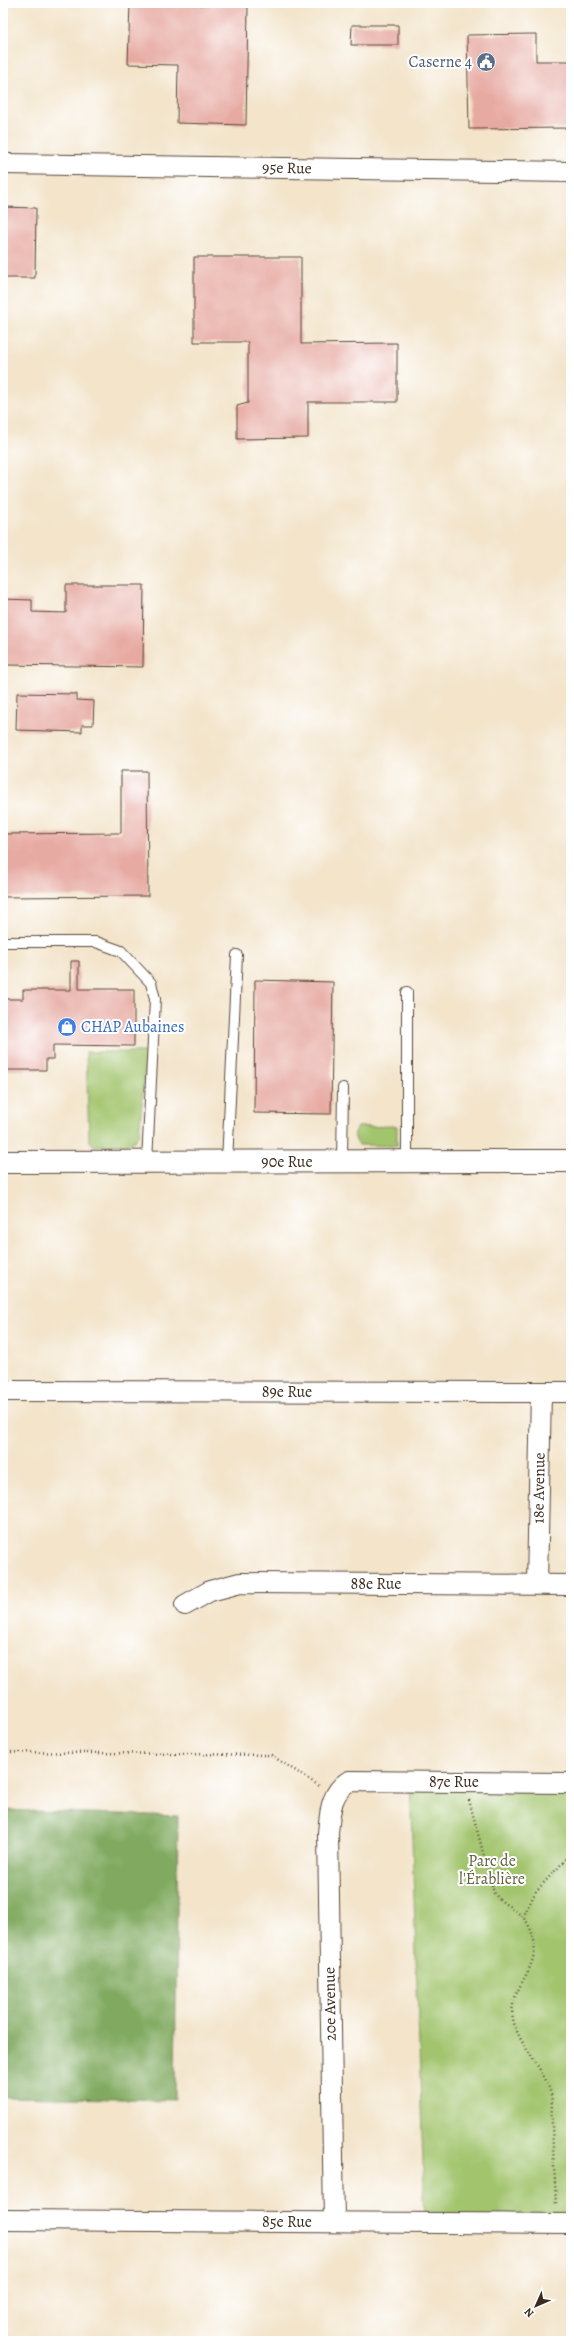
<svg xmlns="http://www.w3.org/2000/svg" width="574" height="2344" viewBox="0 0 574 2344" font-family="Alegreya,serif">
	<rect width="100%" height="100%" fill="#fff"/>
	<filter id="ink" filterUnits="userSpaceOnUse"><feTurbulence type="fractalNoise" baseFrequency=".025" numOctaves="2"/><feDisplacementMap in="SourceGraphic" scale="8" xChannelSelector="R" yChannelSelector="G"/><feConvolveMatrix kernelMatrix="1 2 1 2 8 2 1 2 1" color-interpolation-filters="sRGB"/></filter>
	<filter id="wash" filterUnits="userSpaceOnUse"><feTurbulence type="fractalNoise" baseFrequency=".012" numOctaves="4" result="noise"/><feDisplacementMap in="SourceGraphic" scale="16" xChannelSelector="R" yChannelSelector="G"/><feGaussianBlur stdDeviation="0.9" result="paint"/><feColorMatrix in="noise" values="0 0 0 0 0 0 0 0 0 0 0 0 0 0 0 0 0 1.4 0 .05"/><feComposite in="paint" operator="in"/></filter>
	<g filter="url(#wash)">
		<rect width="100%" height="100%" fill="#f3e4ca"/>
		<!-- green -->
		<g fill="#a2c46d" stroke="#6e7746">
			<polygon points="86,1052 147,1052 139,1135 132,1143 94,1146 89,1140"/>
			<path d="M397,1126V1146L359,1145C354,1140 353,1133 358,1127Z"/>
			<polygon points="410,1782 571,1783 571,2224 425,2223"/>
		</g>
		<!-- forest -->
		<polygon fill="#81aa60" stroke="#5e6a3f" points="3,1810 178,1816 175,2100 3,2097"/>
		<g id="blocks">
			<!-- building -->
			<g fill="#e7aaa3">
				<polygon points="130,3 248,6 246,125 177,123 178,65 128,64"/>
				<polygon points="352,25 398,25 398,45 351,45"/>
				<polygon points="536,34 536,61 571,61 571,128 469,129 467,35"/>
				<polygon points="3,207 36,208 35,278 3,278"/>
				<polygon points="194,257 301,257 301,344 397,343 397,402 308,402 308,438 237,439 237,406 248,403 248,342 194,342"/>
				<polygon points="66,585 144,585 143,667 3,665 3,599 32,600 32,612 66,613"/>
				<polygon points="17,693 77,694 77,700 94,701 93,725 82,725 82,732 16,730"/>
				<polygon points="121,771 147,771 148,896 3,897 3,834 121,833"/>
				<polygon points="71,961 79,961 79,989 134,989 134,1046 53,1045 53,1059 46,1059 46,1070 3,1070 3,999 23,999 23,990 71,990"/>
				<polygon points="255,980 333,982 331,1114 254,1113"/>
				<polygon points="569,1081 571,1081 571,1106 567,1106"/>
			</g>
		</g>
	</g>
	<g filter="url(#ink)">
		<use href="#blocks" fill-opacity="0" stroke="#574638" stroke-width="1"/>
		<g fill="none" stroke-linecap="round" stroke-linejoin="round">
			<!-- service casing -->
			<g stroke="#574638" stroke-width="12">
				<g id="service">
					<polyline points="3,942 96,942 121,951 151,983 155,999 147,1162"/>
					<polyline points="227,1162 237,955"/>
					<polyline points="342,1162 343,1088"/>
					<polyline points="407,1162 407,992"/>
				</g>
			</g>
			<!-- minor casing -->
			<g stroke="#574638" stroke-width="22">
				<g id="minor">
					<polyline points="3,164 571,172"/>
					<polyline points="3,1391 571,1392"/>
					<polyline points="537,1584 541,1392"/>
					<polyline points="185,1605 210,1591 240,1583 571,1585"/>
					<polyline points="3,2220 571,2224"/>
					<path d="M334,2222L328,1833C330,1813 330,1793 349,1781L571,1783"/>
				</g>
			</g>
			<!-- tertiary casing -->
			<g stroke="#574638" stroke-width="24">
				<polyline id="tertiary" points="3,1162 571,1161"/>
			</g>
			<!-- path -->
			<g stroke="#574638" stroke-width="2.5" stroke-dasharray="1 3" stroke-linecap="butt">
				<polyline points="568,3 571,4"/>
				<polyline points="3,1752 271,1755 321,1787"/>
				<path d="M469,1800L494,1893C503,1906 522,1911 529,1926C550,1967 503,1987 514,2023C521,2048 543,2067 550,2091C553,2100 551,2114 552,2124C553,2152 555,2179 556,2206"/>
				<polyline points="523,1917 536,1891 571,1854"/>
			</g>
			<!-- service -->
			<use href="#service" stroke="#fff" stroke-width="10"/>
			<!-- minor -->
			<use href="#minor" stroke="#fff" stroke-width="20"/>
			<!-- tertiary -->
			<use href="#tertiary" stroke="#fff" stroke-width="22"/>
		</g>
	</g>
	<!-- icons -->
	<defs>
		<g id="civic-disc" transform="scale(1)"><circle r="9.5" fill="#5c6f8a" stroke="#fff"/><path d="M-.6-6.5H3V-4.5H.6V-3L4-1V1h2V6H-6V1h2V-1L-.6-3ZM-1.2 2.5V6h2.4V2.5Z" fill="#fff"/></g>
		<g id="shop-disc" transform="scale(1)"><circle r="9.5" fill="#3f7fe0" stroke="#fff"/><path d="M-5-2.5h2.3a2.7 3.5 0 0 1 5.4 0H5L5.5 6h-11ZM-1.5-2.5h3a1.5 2.3 0 0 0-3 0Z" fill="#fff"/></g>
	</defs>
	<g fill-rule="evenodd">
		<use href="#civic-disc" x="486" y="62"/>
		<use href="#shop-disc" x="67" y="1027"/>
	</g>
	<g text-anchor="middle" dominant-baseline="central" stroke-width="4" stroke-linejoin="round" paint-order="stroke">
		<!-- service labels -->
		<g font-size="16" fill="#4e5e75" stroke="#fff" text-anchor="end">
			<text x="472" y="62">Caserne 4</text>
		</g>
		<!-- street labels -->
		<g font-size="16" fill="#3b2a1e" stroke="#fff">
			<text transform="translate(287 168) rotate(1)">95e Rue</text>
			<text x="287" y="1162">90e Rue</text>
			<text x="287" y="1392">89e Rue</text>
			<text transform="translate(539 1488) rotate(-89)">18e Avenue</text>
			<text x="376" y="1584">88e Rue</text>
			<text x="454" y="1782">87e Rue</text>
			<text transform="translate(330 2004) rotate(-91)">20e Avenue</text>
			<text x="287" y="2222">85e Rue</text>
		</g>
		<!-- shop labels -->
		<g font-size="16" fill="#366cbe" stroke="#fff" text-anchor="start">
			<text x="81" y="1027">CHAP Aubaines</text>
		</g>
		<!-- park labels -->
		<g font-size="16" fill="#5f603a" stroke="#fff">
			<text x="492" y="1861">Parc de<tspan x="492" dy="18">l'Érablière</tspan></text>
		</g>
	</g>
	<!-- margin -->
	<rect width="574" height="2344" fill="none" stroke="#fff" stroke-width="16"/>
	<!-- north arrow -->
	<g transform="translate(536 2306) rotate(225)" stroke="#ffffff" stroke-width="3" paint-order="stroke">
	<path d="M0-3L7 15L0 10L-7 15Z" fill="#3b2a1e"/>
	<text y="-6" font-size="11" font-weight="bold" text-anchor="middle" fill="#3b2a1e">N</text>
	</g>
</svg>
